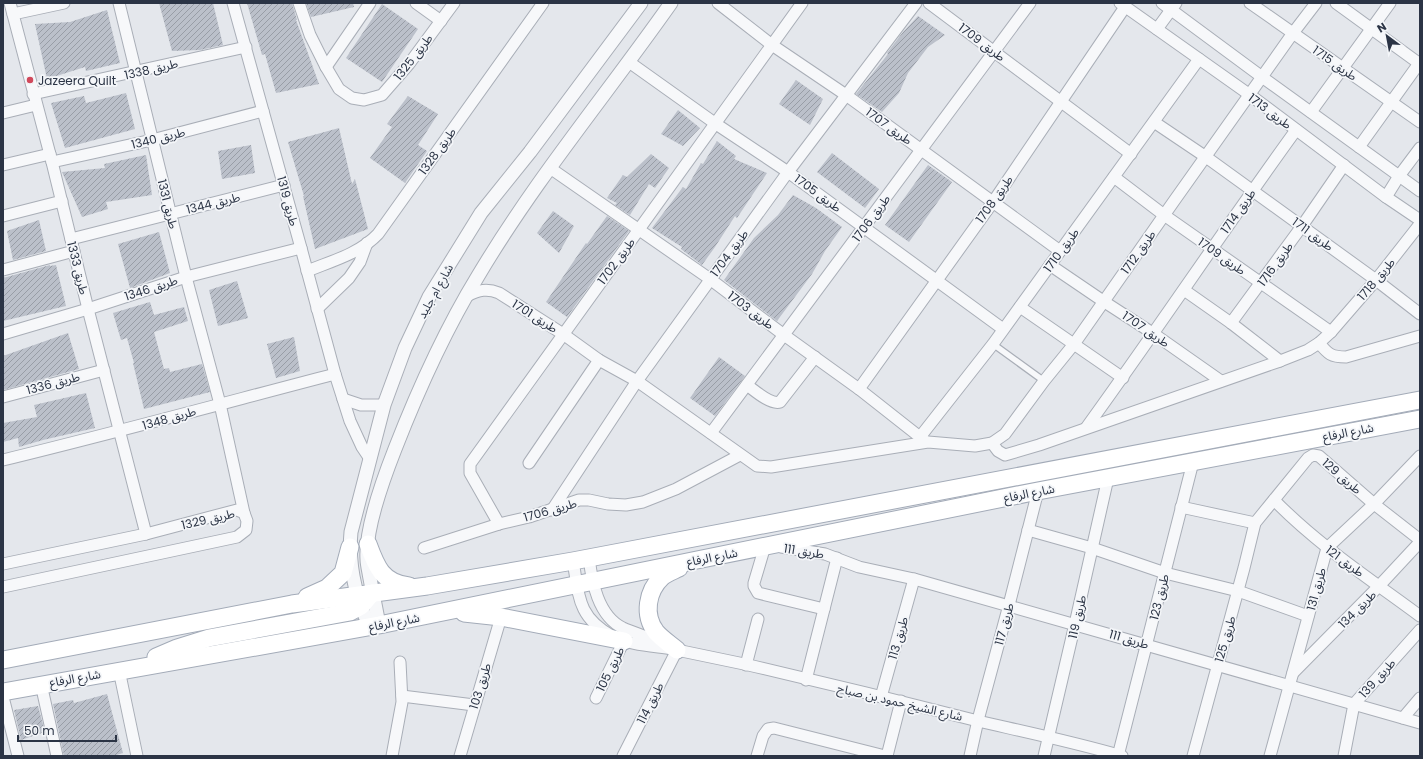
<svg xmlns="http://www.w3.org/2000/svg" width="1423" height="759" viewBox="0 0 1423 759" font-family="Poppins,'Noto Sans Arabic',sans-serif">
	<defs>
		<pattern id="building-hatch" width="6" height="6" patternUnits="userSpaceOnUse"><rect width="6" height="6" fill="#bbc0ca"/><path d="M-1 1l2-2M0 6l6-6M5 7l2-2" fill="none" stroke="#989da6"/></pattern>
	</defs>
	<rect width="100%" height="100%" fill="#e4e7ec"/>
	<!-- building -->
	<g fill="url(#building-hatch)">
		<polygon points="159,3 213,3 223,45 200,50 172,51"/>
		<polygon points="247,3 292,3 297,20 296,20 319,84 276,93 265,54 262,55"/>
		<polygon points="306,3 353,3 354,7 311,17"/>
		<polygon points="382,4 418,29 382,82 346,58"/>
		<polygon points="107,10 120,63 86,71 85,67 47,79 35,24 70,22"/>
		<polygon points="918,16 945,35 928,47 908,73 899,93 882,112 856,94 888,54 887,53 903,32"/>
		<polygon points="796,80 823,99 810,125 779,104"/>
		<polygon points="126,93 135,129 65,148 51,103 84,96 86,103"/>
		<polygon points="408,96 438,114 418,145 427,151 405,183 370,158 392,127 387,124"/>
		<polygon points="678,110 700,128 683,146 661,134"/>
		<polygon points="339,128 352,184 355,179 368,229 315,249 303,196 304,196 288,142"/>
		<polygon points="717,141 736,156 734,159 767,173 737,218 735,216 715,247 702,265 681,249 682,247 652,228 683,187 686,189 701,163 703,164"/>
		<polygon points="251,145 255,173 222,179 218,151"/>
		<polygon points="832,153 879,189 865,208 817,172"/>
		<polygon points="651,154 669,168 655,188 649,184 630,215 615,205 617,203 607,198 623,175 627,177"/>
		<polygon points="146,155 152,195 106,202 108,209 82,217 62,172 105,168 104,164"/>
		<polygon points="928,165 952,182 909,242 885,225"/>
		<polygon points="793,195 816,208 842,227 825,251 812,274 777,321 724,280 754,238 778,215"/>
		<polygon points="553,211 574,226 559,253 537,233"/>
		<polygon points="607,216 629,231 567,317 546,302 586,243 587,244"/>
		<polygon points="39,220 46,251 13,260 7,231"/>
		<polygon points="159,232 170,273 130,288 118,244"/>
		<polygon points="50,265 50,266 56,265 66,306 3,321 3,278"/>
		<polygon points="237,281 248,318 218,326 209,290"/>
		<polygon points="150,302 154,315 184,307 188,321 154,332 164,369 169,368 170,372 202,364 210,392 144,409 133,363 134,363 127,338 121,340 113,313"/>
		<polygon points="68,333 79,369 3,390 3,356"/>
		<polygon points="294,337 300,371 276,378 267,344"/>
		<polygon points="719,357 745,376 715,416 690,398"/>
		<polygon points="86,393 95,428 43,440 19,447 18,438 3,442 3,423 37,417 34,405"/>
		<polygon points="107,694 123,753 113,756 64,756 53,704 73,700 74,703"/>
		<polygon points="38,706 45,732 21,740 14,710"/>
	</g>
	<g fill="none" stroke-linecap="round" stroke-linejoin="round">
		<!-- service casing -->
		<g stroke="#a9aeb7" stroke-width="8">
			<polyline id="service" points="993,344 1044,381"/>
		</g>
		<!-- minor casing -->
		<g stroke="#a9aeb7" stroke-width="13">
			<g id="minor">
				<polyline points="10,3 52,162 88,309 146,534"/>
				<polyline points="119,3 186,277 220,404 244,513"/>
				<polyline points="233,3 301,248 335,374 350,421 362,447 370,459"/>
				<polyline points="299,3 310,35 326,67 339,89 352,98 364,100 382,95 409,64 454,3"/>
				<polyline points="416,3 441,21"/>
				<polyline points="718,3 772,45 846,95 1060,251"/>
				<polyline points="929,3 1131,154"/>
				<polyline points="1120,3 1250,95 1386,197 1420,220"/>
				<polyline points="1162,3 1262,77 1420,191"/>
				<polyline points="1250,3 1420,122"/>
				<polyline points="1336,3 1420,64"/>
				<polyline points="13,14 64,3"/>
				<polyline points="1157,29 1176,3"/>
				<polyline points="629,62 716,124 788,172 1003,329"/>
				<polyline points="326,67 370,3"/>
				<polyline points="33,94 246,47"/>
				<polyline points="1311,112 1390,3"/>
				<polyline points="3,113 36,105"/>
				<polyline points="1154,122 1206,157 1376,280 1420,314"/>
				<polyline points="1359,147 1420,62"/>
				<polyline points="52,162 152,140 263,111"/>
				<polyline points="3,165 50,154"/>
				<polyline points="550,168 710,279 784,335 859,389 925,441"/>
				<polyline points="1114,177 1164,215 1331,332"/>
				<polyline points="1386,197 1399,176 1420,148"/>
				<polyline points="3,216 62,201"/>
				<polyline points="71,239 284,185"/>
				<polyline points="1050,265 1103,301 1154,334 1221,381"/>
				<polyline points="3,270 74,251"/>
				<path d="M307,271C332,261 359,254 378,234L543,3"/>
				<polyline points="1184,290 1231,323 1280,361 1308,350 1319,343 1331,332 1376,280 1420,224"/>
				<path d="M467,296C479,290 487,288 499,293L563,334L599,360L637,381L757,466L771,467L928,442L975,446L992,443L1005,434L1044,381L1074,344L1174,201L1293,33L1316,3"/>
				<polyline points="1020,307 1123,378"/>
				<polyline points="317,309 349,278 360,262 367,243"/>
				<polyline points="1231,323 1302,226 1344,165"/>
				<polyline points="3,334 88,309 186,277 301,248"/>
				<path d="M1319,343C1328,354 1331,357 1346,357L1420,336"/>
				<path d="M747,385C755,391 771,405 780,402L815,357"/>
				<polyline points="859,389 993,202 1125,7"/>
				<polyline points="3,397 104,370"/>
				<polyline points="343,399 361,405 384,405"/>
				<path d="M1086,428C1157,330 1225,228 1296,130"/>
				<polyline points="711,433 1030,3"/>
				<polyline points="920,437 993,344 1199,59"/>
				<polyline points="992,443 998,451 1005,455 1039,445 1280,361"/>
				<path d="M3,460C114,433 224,403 335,374"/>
				<polyline points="529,463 599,360"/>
				<path d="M1274,500C1318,545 1370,579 1420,616"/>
				<polyline points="1181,507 1255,523"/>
				<polyline points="552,510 637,381 788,172 916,3"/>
				<polyline points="499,524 470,473 470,464 802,3"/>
				<polyline points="1028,530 1092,548 1165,573 1238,591 1308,616"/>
				<polyline points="765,546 754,583 754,586 758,593 824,609"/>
				<polyline points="781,547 825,554 859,567 914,579 1420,723"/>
				<polyline points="424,548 499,524 529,517 579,500 589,500 608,504 626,505 643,502 676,489 740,455"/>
				<path d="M589,558C592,582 598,616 623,628C635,633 647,637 658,642"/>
				<path d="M573,561C579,595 577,617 612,636C629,645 653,646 672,649C696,654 720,659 744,664C822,682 900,701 978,721C1026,732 1074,742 1122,756"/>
				<polyline points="3,564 146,534 237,510 244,513 247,521 246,530 237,537 3,587"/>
				<polyline points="746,665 758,619"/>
				<polyline points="119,670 137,756"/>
				<polyline points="1293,673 1379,586 1420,542"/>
				<polyline points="806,680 837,558"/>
				<polyline points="41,684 57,756"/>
				<polyline points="402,696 474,705"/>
				<polyline points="3,697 18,756"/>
				<polyline points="881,697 914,579"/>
				<polyline points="596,698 624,641"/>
				<polyline points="1403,718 1420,698"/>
				<polyline points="392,756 402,702 400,662"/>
				<polyline points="460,756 501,617"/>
				<polyline points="623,756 677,650"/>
				<polyline points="757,756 763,736 768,729 774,728 885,756"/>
				<polyline points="887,756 901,701"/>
				<polyline points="970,756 978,720 1009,605 1038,491"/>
				<polyline points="1044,756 1075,624 1108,478"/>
				<polyline points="1118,756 1193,462"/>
				<polyline points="1193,756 1244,568 1255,523 1308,458 1313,455 1319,456 1374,504 1420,540"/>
				<polyline points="1270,756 1327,548 1374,504 1420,456"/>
				<polyline points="1344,756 1354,704 1420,630"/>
			</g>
		</g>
		<!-- tertiary casing -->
		<g stroke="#a9aeb7" stroke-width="15">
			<g id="tertiary">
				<path d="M379,625C376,608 372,590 369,573C368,568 367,563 367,559C365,529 384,477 395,449C418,390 445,330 478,276C535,180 607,94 671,3"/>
				<path d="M370,627C356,598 348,564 351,532L384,405L405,348L429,297L481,213L530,152L641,3"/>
			</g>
		</g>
		<!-- primary casing -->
		<g stroke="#a3abb8" stroke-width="19">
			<g id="primary">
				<path d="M368,544C376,566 382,583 409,586"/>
				<polyline points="307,597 327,588 343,573 350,547"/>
				<polyline points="464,613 501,617 624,641"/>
				<path d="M677,650C670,644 662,639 656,632C643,615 647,591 662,577C667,573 673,571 679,568"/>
				<polyline points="156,657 177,648 209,638 350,612 361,606 372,593"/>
				<polyline points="3,660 292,604 427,586 573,561 1420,400"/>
				<polyline points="3,692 379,625 697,560 1038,491 1420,419"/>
			</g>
		</g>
		<!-- service -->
		<use href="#service" stroke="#f7f8fa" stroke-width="5.5"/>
		<!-- minor -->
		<use href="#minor" stroke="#f7f8fa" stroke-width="11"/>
		<!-- tertiary -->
		<use href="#tertiary" stroke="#f7f8fa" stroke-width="13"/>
		<!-- primary -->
		<use href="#primary" stroke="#fff" stroke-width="17"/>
	</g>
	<!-- markers -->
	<circle fill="#d1495b" stroke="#f4f6f9" stroke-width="1.5" cx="30" cy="80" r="4"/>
	<g text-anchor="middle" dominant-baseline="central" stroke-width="3.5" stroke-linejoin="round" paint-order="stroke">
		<!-- street labels -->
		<g font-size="12" fill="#2b3445" stroke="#f4f6f9">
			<text transform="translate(982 42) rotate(37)">طريق 1709</text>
			<text transform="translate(413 57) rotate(-52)">طريق 1325</text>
			<text transform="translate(1335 63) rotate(35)">طريق 1715</text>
			<text transform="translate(151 69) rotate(-13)">طريق 1338</text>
			<text transform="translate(1270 111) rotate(37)">طريق 1713</text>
			<text transform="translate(889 126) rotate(36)">طريق 1707</text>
			<text transform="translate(158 138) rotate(-14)">طريق 1340</text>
			<text transform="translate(437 151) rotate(-54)">طريق 1328</text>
			<text transform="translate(818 193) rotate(36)">طريق 1705</text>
			<text transform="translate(994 199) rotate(-55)">طريق 1708</text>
			<text transform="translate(288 201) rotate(75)">طريق 1319</text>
			<text transform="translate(213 203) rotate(-14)">طريق 1344</text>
			<text transform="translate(168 204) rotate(76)">طريق 1331</text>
			<text transform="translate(1238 211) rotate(-55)">طريق 1714</text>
			<text transform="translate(871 218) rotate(-54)">طريق 1706</text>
			<text transform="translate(1313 234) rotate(36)">طريق 1711</text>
			<text transform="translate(1061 250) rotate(-54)">طريق 1710</text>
			<text transform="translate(1138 252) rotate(-55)">طريق 1712</text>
			<text transform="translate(729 253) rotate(-54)">طريق 1704</text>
			<text transform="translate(1222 256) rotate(35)">طريق 1709</text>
			<text transform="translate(616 261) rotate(-54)">طريق 1702</text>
			<text transform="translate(1275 264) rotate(-54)">طريق 1716</text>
			<text transform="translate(78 268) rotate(76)">طريق 1333</text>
			<text transform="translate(1376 279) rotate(-50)">طريق 1718</text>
			<text transform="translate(151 288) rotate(-18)">طريق 1346</text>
			<text transform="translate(435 291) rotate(-61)">شارع ام جليد</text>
			<text transform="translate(751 310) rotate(37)">طريق 1703</text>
			<text transform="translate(535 316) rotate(32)">طريق 1701</text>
			<text transform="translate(1146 329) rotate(34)">طريق 1707</text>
			<text transform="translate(53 383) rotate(-15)">طريق 1336</text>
			<text transform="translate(169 418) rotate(-16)">طريق 1348</text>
			<text transform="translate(1348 432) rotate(-11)">شارع الرفاع</text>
			<text transform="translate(1342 476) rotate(41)">طريق 129</text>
			<text transform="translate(1029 493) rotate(-11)">شارع الرفاع</text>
			<text transform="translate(550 510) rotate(-16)">طريق 1706</text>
			<text transform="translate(208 519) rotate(-13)">طريق 1329</text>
			<text transform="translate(804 551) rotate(9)">طريق 111</text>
			<text transform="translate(712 557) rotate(-11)">شارع الرفاع</text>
			<text transform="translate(1345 561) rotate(36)">طريق 121</text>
			<text transform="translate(1316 589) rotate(-75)">طريق 131</text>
			<text transform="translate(1159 597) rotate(-76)">طريق 123</text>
			<text transform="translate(1357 609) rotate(-45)">طريق 134</text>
			<text transform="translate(1077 617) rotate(-77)">طريق 119</text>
			<text transform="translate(394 622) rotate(-11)">شارع الرفاع</text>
			<text transform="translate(1004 624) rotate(-75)">طريق 117</text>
			<text transform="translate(898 638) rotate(-74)">طريق 113</text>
			<text transform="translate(1129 639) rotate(16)">طريق 111</text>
			<text transform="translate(1225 639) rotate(-74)">طريق 125</text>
			<text transform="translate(610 669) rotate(-64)">طريق 105</text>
			<text transform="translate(75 678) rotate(-10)">شارع الرفاع</text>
			<text transform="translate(1377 678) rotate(-48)">طريق 139</text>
			<text transform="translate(480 686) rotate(-73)">طريق 103</text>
			<text transform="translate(900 702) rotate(13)">شارع الشيخ حمود بن صباح</text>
			<text transform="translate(650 703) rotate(-63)">طريق 114</text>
		</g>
		<!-- poi labels -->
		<g font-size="12" fill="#2b3445" stroke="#f4f6f9" text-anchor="start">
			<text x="38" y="80">Jazeera Quilt</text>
		</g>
	</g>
	<!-- border -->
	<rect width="1423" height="759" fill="none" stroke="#2b3445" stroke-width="8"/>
	<!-- north arrow -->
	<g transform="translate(1387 36) rotate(328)" stroke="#f4f6f9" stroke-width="3" paint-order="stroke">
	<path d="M0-3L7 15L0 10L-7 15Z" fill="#2b3445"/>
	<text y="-6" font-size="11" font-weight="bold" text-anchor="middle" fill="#2b3445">N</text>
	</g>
	<!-- scale -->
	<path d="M18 735v6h98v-6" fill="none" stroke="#2b3445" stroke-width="2"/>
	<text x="24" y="735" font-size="12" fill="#2b3445" stroke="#f4f6f9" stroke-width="3" paint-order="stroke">50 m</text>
</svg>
